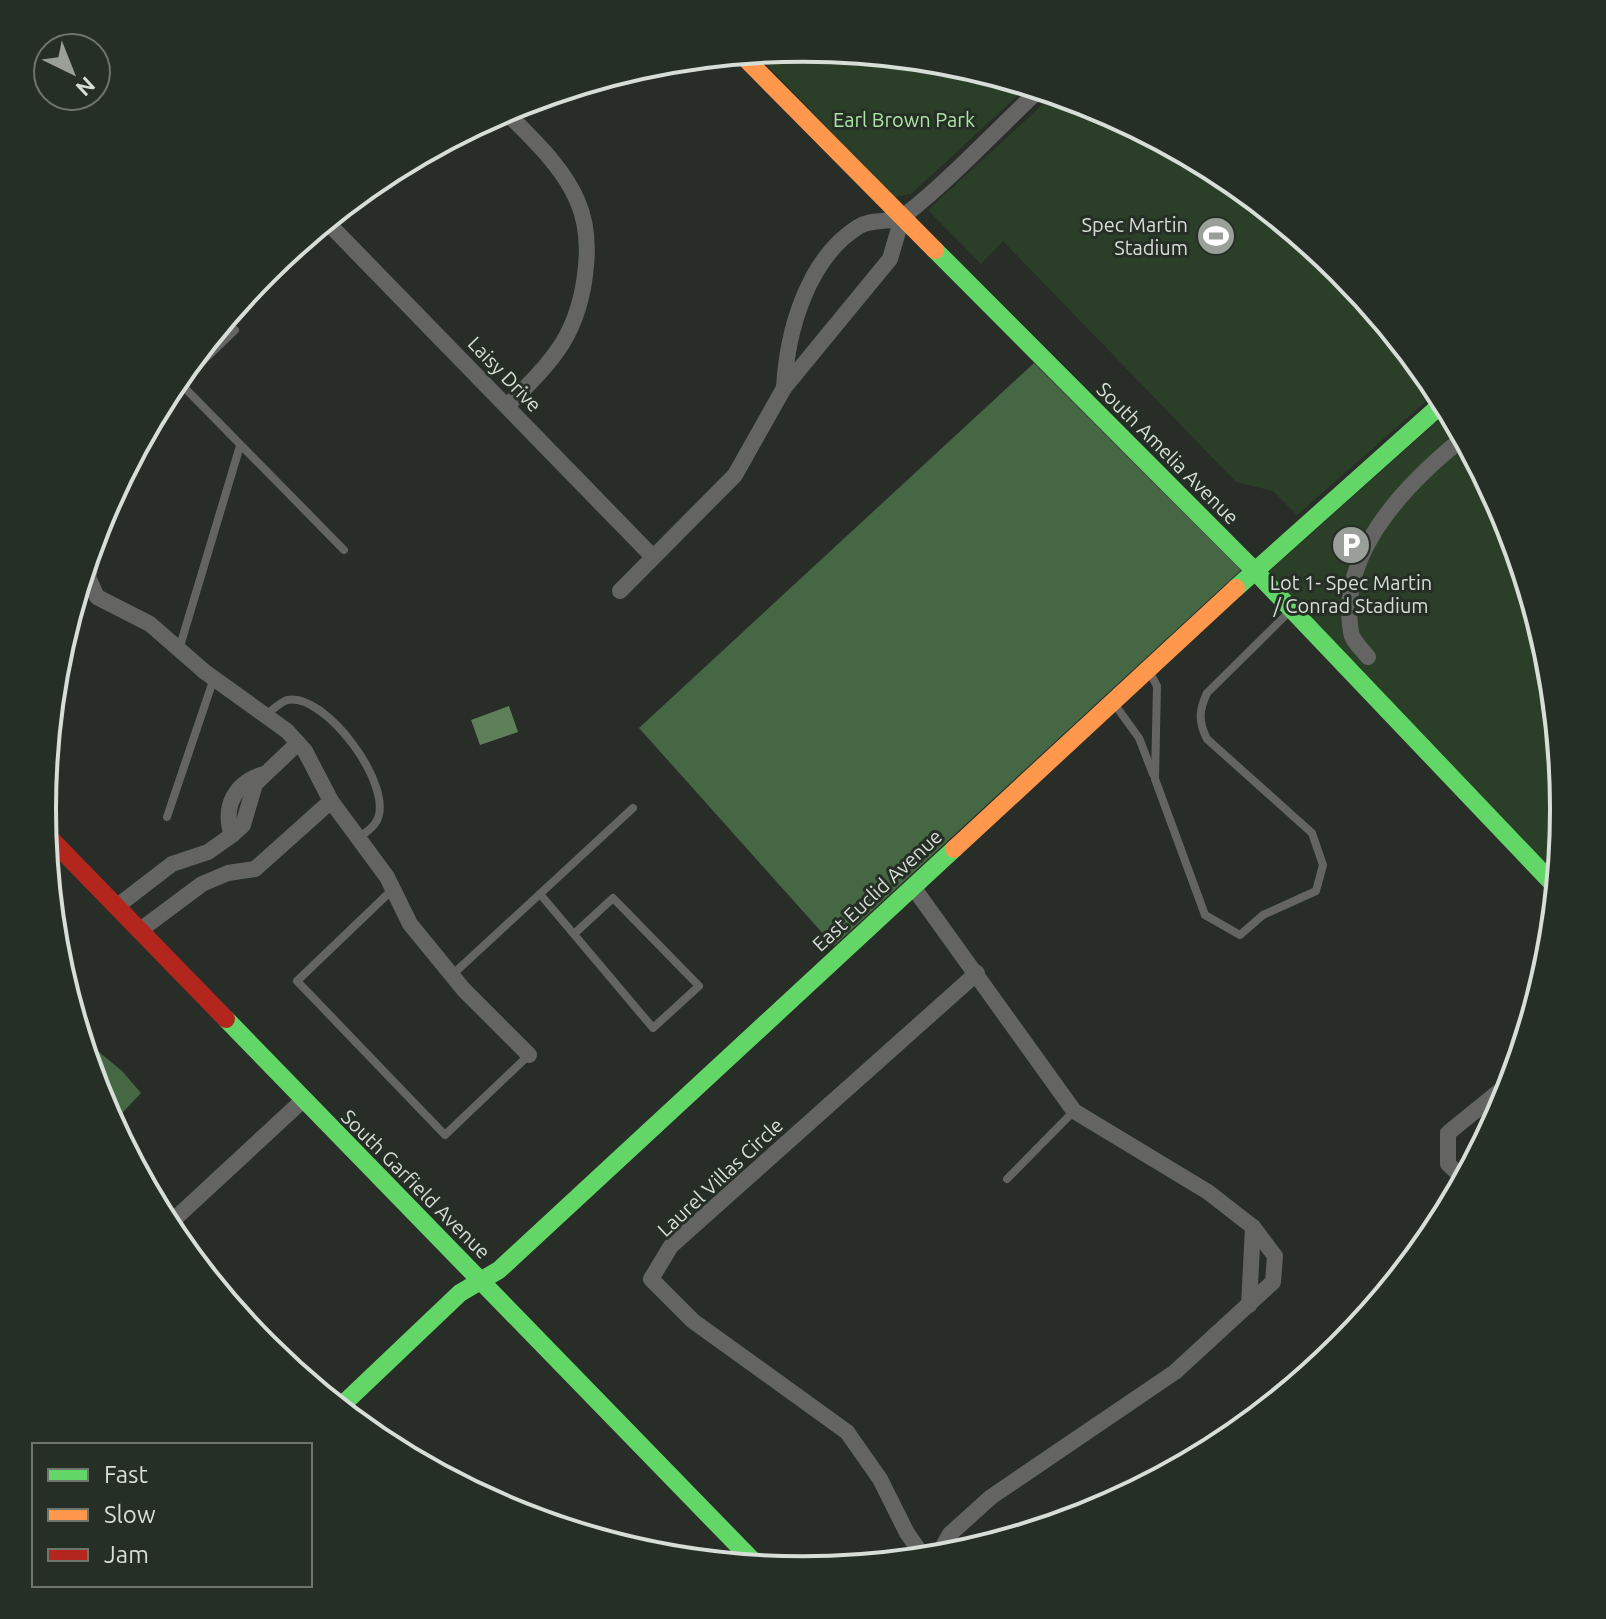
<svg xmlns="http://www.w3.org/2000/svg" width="1606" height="1619" viewBox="0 0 1606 1619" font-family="Ubuntu,sans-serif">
	<rect width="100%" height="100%" fill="#282d27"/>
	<!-- green -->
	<g fill="#2b3f28">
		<polygon points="803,49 952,63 1028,86 911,194 895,197 755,53"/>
		<polygon points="1054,94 1095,107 1226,177 1341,272 1436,387 1438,391 1297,515 1273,491 1236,482 1003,241 981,264 928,210"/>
		<polygon points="1449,411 1506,519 1549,661 1564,810 1557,876 1268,572"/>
	</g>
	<!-- forest -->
	<g fill="#466744">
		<polygon points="1034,363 1241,570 834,946 639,728"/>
		<polygon points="81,1037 122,1071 141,1093 112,1124 100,1100"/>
	</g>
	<!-- water -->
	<polygon fill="#5d8059" points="509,706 518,732 480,745 471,720"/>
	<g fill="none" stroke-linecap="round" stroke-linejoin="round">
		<!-- lane -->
		<g stroke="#646563" stroke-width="8">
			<polyline points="176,379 344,550"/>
			<polyline points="180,383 235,330"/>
			<polyline points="180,646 240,446"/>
			<path d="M1150,673L1157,686L1155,779L1205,915L1240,935L1263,915L1316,891L1323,865L1312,833L1207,739C1198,721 1199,710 1207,693L1291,610"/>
			<polyline points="1113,702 1139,738 1153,774"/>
			<path d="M267,714C272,710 281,702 287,700C325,691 397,789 376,822C372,829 364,834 358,838"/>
			<polyline points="167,817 214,678"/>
			<polyline points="392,890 297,981 445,1135 529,1055"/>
			<polyline points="540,894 653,1028 699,986 613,898 574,934"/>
			<polyline points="452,975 633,808"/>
			<polyline points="1007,1179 1074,1111"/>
		</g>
		<!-- street -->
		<g stroke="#646563" stroke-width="16">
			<path d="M504,110C531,138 562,165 577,200C586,220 588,245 586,266C580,333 554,360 508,405"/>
			<path d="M902,218L890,259L784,388C787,332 807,259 858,227C871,218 892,224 905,215C952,178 995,131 1039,90"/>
			<polyline points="326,221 653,557"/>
			<polyline points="102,515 88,577 97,597 150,624 205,672 287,731 305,751 331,801 387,877 410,924 464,990 529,1055"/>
			<polyline points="620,591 735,475 784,388"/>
			<path d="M1368,657C1363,650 1352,641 1351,632C1337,553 1408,482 1463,438"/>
			<path d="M232,835C222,807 235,782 264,774"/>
			<polyline points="913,887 1074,1111 1208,1192 1253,1227 1275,1256 1273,1282 1175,1372 991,1497 950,1534 937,1557"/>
			<polyline points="116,907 172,864 208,852 232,835 243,825 255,784 298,743"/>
			<polyline points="139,931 202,884 228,873 255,869 331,801"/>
			<polyline points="1464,1179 1448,1164 1448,1133 1512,1081"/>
			<polyline points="167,1226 302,1101"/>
			<polyline points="1249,1305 1253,1227"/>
			<polyline points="925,1559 907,1533 880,1479 847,1432 693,1321 651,1279 671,1246 977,973"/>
		</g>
		<!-- fast -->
		<g stroke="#63d668" stroke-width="18">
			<polyline points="935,250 1255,571 1556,887"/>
			<polyline points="1236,588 1444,402"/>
			<polyline points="226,1019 758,1566"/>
			<polyline points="339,1408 460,1293 499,1270 954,849"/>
		</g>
		<!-- slow -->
		<g stroke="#ff974d" stroke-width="18">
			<polyline points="742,55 935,250"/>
			<polyline points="954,849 1236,588"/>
		</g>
		<!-- jam -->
		<polyline stroke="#b3261e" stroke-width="18" points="44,832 226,1019"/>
	</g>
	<!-- icons -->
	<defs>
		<g id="stadium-disc" transform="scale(2)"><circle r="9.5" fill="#9a9f99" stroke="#262f25"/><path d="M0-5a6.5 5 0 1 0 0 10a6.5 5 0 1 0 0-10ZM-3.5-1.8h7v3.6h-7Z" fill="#fff"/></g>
		<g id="parking-disc" transform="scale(2)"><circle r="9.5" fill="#9a9f99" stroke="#262f25"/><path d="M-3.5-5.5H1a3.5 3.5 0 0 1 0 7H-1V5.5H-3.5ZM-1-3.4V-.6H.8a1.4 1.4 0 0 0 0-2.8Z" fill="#fff"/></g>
	</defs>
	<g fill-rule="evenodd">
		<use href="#stadium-disc" x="1216" y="236"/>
		<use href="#parking-disc" x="1351" y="545"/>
	</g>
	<g text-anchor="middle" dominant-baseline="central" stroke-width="6" stroke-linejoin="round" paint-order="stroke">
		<!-- park labels -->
		<g font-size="20" fill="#abe5a5" stroke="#262f25">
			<text x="904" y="119">Earl Brown Park</text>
		</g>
		<!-- poi labels -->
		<g font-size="20" fill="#d7ddd7" stroke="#262f25" text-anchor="end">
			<text x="1188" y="224">Spec Martin<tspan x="1188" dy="23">Stadium</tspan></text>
			<text x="1351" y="582" text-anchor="middle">Lot 1- Spec Martin<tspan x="1351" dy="23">/ Conrad Stadium</tspan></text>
		</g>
		<!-- street labels -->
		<g font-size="20" fill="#d7ddd7" stroke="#262f25">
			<text transform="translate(505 374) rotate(46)">Laisy Drive</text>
			<text transform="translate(1168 453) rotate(45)">South Amelia Avenue</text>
			<text transform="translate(877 890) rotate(-43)">East Euclid Avenue</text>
			<text transform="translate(720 1177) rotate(-43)">Laurel Villas Circle</text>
			<text transform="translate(416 1184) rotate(45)">South Garfield Avenue</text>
		</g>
	</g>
	<!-- crop -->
	<path d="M0 0H1606V1619H0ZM56 809a747 747 0 1 1 1494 0a747 747 0 1 1-1494 0Z" fill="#262f25" fill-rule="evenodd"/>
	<path fill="none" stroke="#d7ddd7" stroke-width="4" d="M56 809a747 747 0 1 1 1494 0a747 747 0 1 1-1494 0Z"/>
	<!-- legend -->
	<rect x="32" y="1443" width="280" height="144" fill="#262f25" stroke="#6d756c" stroke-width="2"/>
	<rect x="48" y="1469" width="40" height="12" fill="#63d668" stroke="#6d756c" stroke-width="2"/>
	<text x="104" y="1483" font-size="24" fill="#d7ddd7">Fast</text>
	<rect x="48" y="1509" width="40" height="12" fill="#ff974d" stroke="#6d756c" stroke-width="2"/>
	<text x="104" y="1523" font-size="24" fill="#d7ddd7">Slow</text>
	<rect x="48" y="1549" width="40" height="12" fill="#b3261e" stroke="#6d756c" stroke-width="2"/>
	<text x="104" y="1563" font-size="24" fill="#d7ddd7">Jam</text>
	<!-- north arrow -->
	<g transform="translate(72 72) rotate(137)"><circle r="38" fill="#262f25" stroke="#6d756c" stroke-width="2"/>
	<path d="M0-6L14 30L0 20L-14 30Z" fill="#9a9f99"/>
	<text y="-12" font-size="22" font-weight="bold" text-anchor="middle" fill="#d7ddd7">N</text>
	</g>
</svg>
